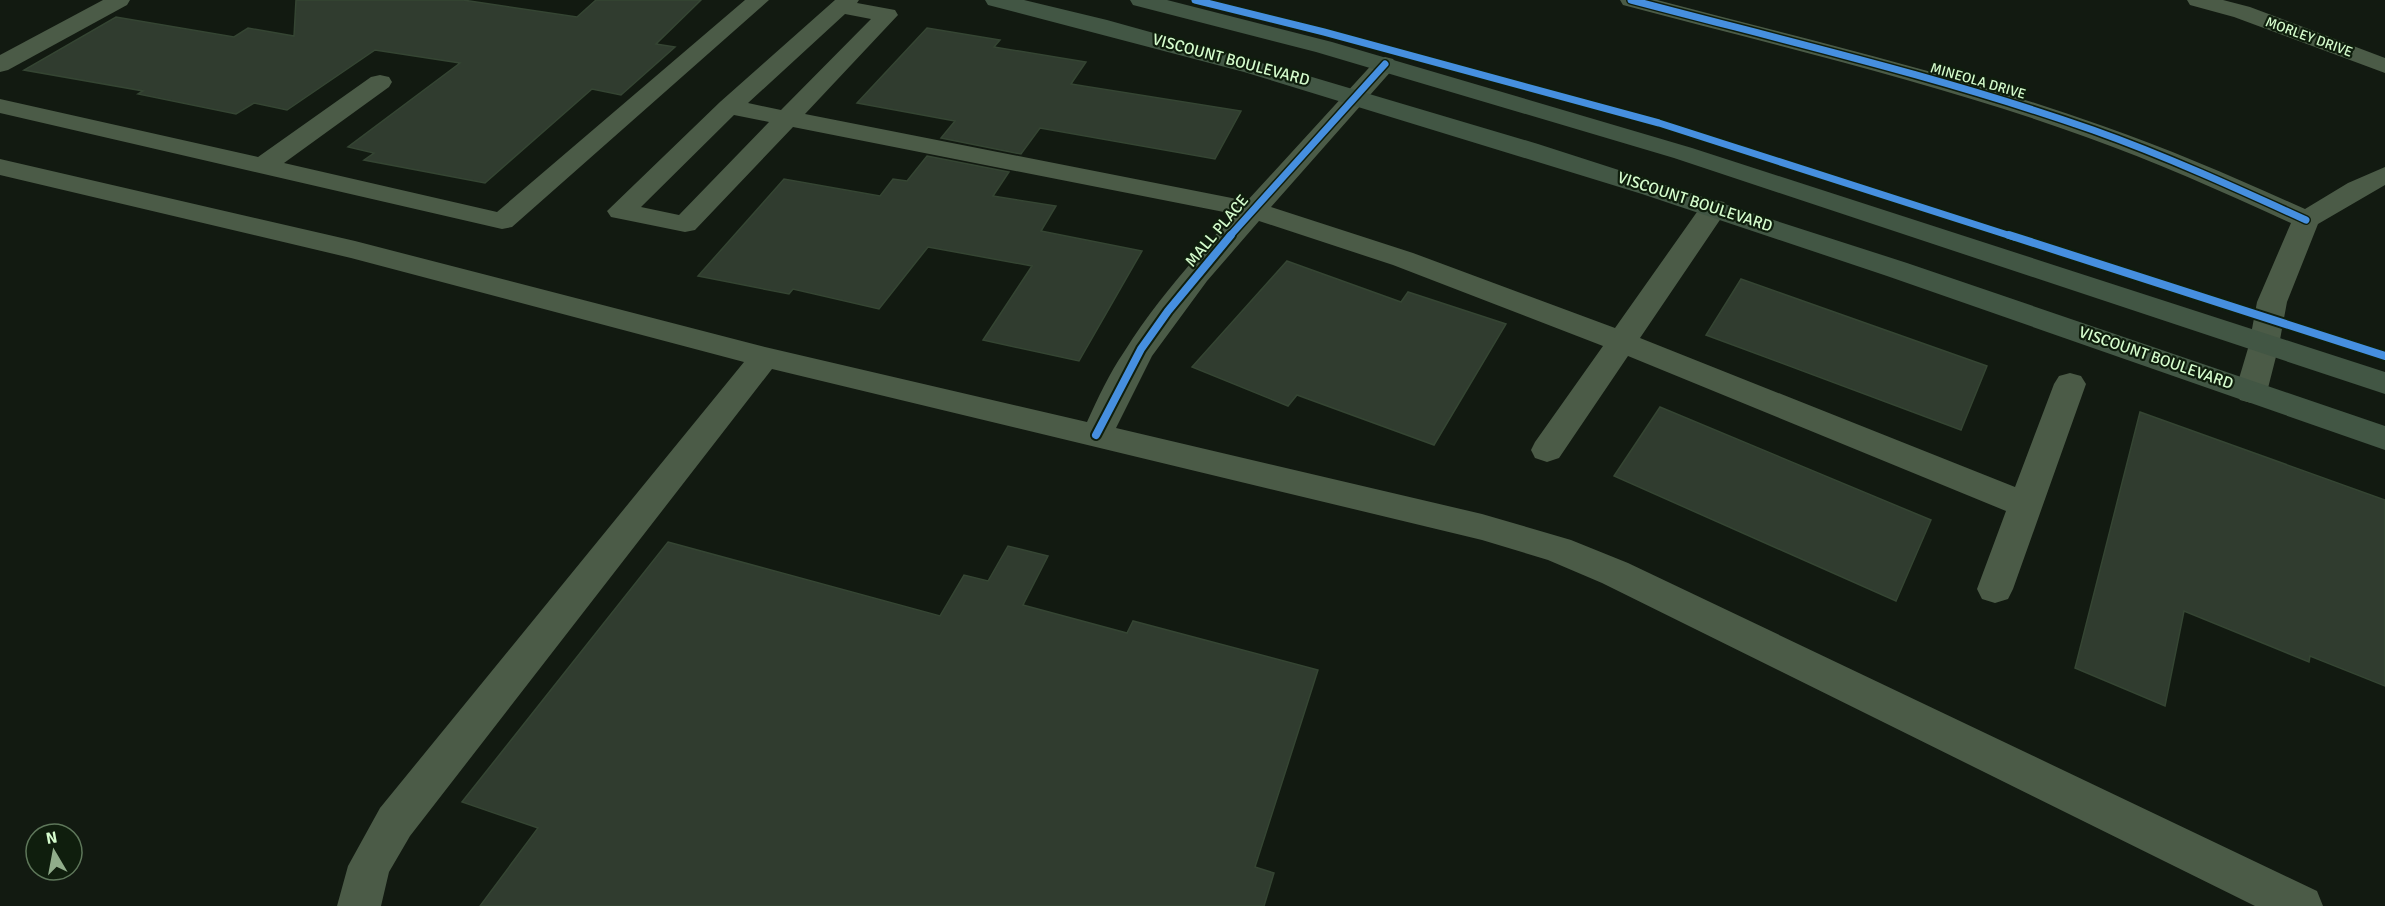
<svg xmlns="http://www.w3.org/2000/svg" width="2385" height="906" viewBox="0 0 2385 906" font-family="Signika,sans-serif">
	<rect width="100%" height="100%" fill="#121a11"/>
	<!-- building -->
	<g fill="#303c2f" stroke="#354533" stroke-width="1.5">
		<polygon points="296,0 463,0 577,17 596,0 701,0 656,44 675,47 621,95 592,89 485,183 364,160 374,153 348,147 460,63 375,50 287,110 254,103 236,114 138,94 143,91 24,70 116,17 234,37 248,28 294,36"/>
		<polygon points="927,28 1000,40 994,47 1086,62 1071,84 1241,111 1215,159 1040,128 1021,154 941,138 955,121 857,103"/>
		<polygon points="927,156 1009,172 993,196 1056,206 1041,231 1142,251 1079,361 983,340 1032,266 928,247 879,309 793,289 789,294 698,276 784,179 880,196 893,179 907,181"/>
		<polygon points="1287,261 1401,302 1408,292 1506,324 1434,445 1297,395 1288,406 1192,367"/>
		<polygon points="1741,279 1987,366 1961,430 1706,335"/>
		<polygon points="1660,407 1931,520 1896,601 1614,476"/>
		<polygon points="2140,412 2385,500 2385,686 2310,656 2309,662 2184,611 2165,706 2075,668"/>
		<polygon points="668,542 940,616 964,575 988,581 1008,546 1048,556 1023,605 1127,633 1133,621 1318,670 1255,867 1274,873 1264,906 480,906 538,828 462,802"/>
	</g>
	<g fill="none" stroke-linecap="round" stroke-linejoin="round">
		<!-- minor -->
		<g fill="#4b5b47" fill-rule="evenodd">
			<polygon points="103,0 130,0 127,5 8,70 0,72 0,55"/>
			<polygon points="745,0 769,0 512,227 502,229 0,113 0,99 258,157 371,77 380,75 389,77 392,82 389,87 284,163 497,212"/>
			<path d="M835,0H859L857,3L895,10L898,15L805,114L1247,201L1377,59L1385,57L1393,59L1397,64L1393,69L1271,207L1413,253L1615,328L1704,202L1714,200L1724,202L1728,208L1640,338L2015,487L2054,384L2059,376L2070,373L2081,376L2086,384L2013,589L2008,599L1995,603L1982,599L1977,589L2006,511L1628,356L1559,458L1547,462L1535,458L1531,450L1535,442L1603,346L1393,265L1259,221L1207,281L1152,356L1116,428L1482,514L1571,540L1628,563L2317,891L2323,906H2255L1602,583L1548,560L1482,540L772,369L410,836L389,872L381,906H337L348,866L380,808L744,362L351,258L0,175V159L355,241L765,347L1087,422C1098,398 1109,374 1124,352C1155,302 1195,258 1234,214L793,127L695,230L685,232L621,219L611,217L607,211L720,102ZM845,14L871,19L781,110L748,103ZM734,115L769,122L679,215L641,207Z"/>
			<path d="M1620,0H1657C1806,39 1957,74 2103,126C2172,150 2238,179 2305,209L2348,183L2385,167V185L2318,224L2287,302L2279,345L2267,392L2262,400L2251,403L2240,400L2235,392L2249,345L2257,302L2291,223C2223,192 2156,162 2086,137C1935,82 1778,46 1623,5Z"/>
			<polygon points="2187,0 2223,0 2250,7 2385,58 2385,73 2234,17 2190,5"/>
		</g>
		<!-- major -->
		<g fill="#425644" fill-rule="evenodd">
			<polygon points="985,0 1024,0 1107,20 1312,77 1538,144 1907,263 2385,426 2385,450 1887,276 1642,194 1244,72 988,5"/>
			<polygon points="1130,0 1167,0 1332,42 1692,148 2385,372 2385,394 1674,158 1316,52 1133,5"/>
		</g>
		<!-- cycleway-far1 casing -->
		<g stroke="#0f1e0d" stroke-width="10">
			<g id="cycleway-far1">
				<polyline points="1195,0 1324,32 1659,123 2014,237"/>
				<path d="M1631,0C1786,41 1942,77 2093,130C2166,156 2236,188 2306,220"/>
				<polyline points="1229,237 1385,64"/>
			</g>
		</g>
		<!-- cycleway casing -->
		<g stroke="#0f1e0d" stroke-width="12">
			<g id="cycleway">
				<polyline points="2009,235 2385,356"/>
				<polyline points="1096,435 1141,349 1168,311 1231,235"/>
			</g>
		</g>
		<!-- cycleway-far1 -->
		<use href="#cycleway-far1" stroke="#468fdf" stroke-width="7"/>
		<!-- cycleway -->
		<use href="#cycleway" stroke="#468fdf" stroke-width="8"/>
	</g>
	<g text-anchor="middle" dominant-baseline="central" stroke-width="4.5" stroke-linejoin="round" paint-order="stroke">
		<!-- far-street labels -->
		<g font-size="14" fill="#d5fccd" stroke="#0f1e0d">
			<text transform="translate(2309 37) rotate(20)">MORLEY DRIVE</text>
			<text transform="translate(1978 81) rotate(16)">MINEOLA DRIVE</text>
		</g>
		<!-- street labels -->
		<g font-size="16" fill="#d5fccd" stroke="#0f1e0d">
			<text transform="translate(1231 60) rotate(15)">VISCOUNT BOULEVARD</text>
			<text transform="translate(1695 202) rotate(18)">VISCOUNT BOULEVARD</text>
			<text transform="translate(1217 231) rotate(-50)">MALL PLACE</text>
			<text transform="translate(2156 358) rotate(19)">VISCOUNT BOULEVARD</text>
		</g>
	</g>
	<!-- north arrow -->
	<g transform="translate(54 852) rotate(350)"><circle r="28" fill="#0f1e0d" stroke="#5e775a" stroke-width="1.5"/>
	<path d="M0-4.5L10 22L0 15L-10 22Z" fill="#91ad8b"/>
	<text y="-9" font-size="16" font-weight="bold" text-anchor="middle" fill="#d5fccd">N</text>
	</g>
</svg>
